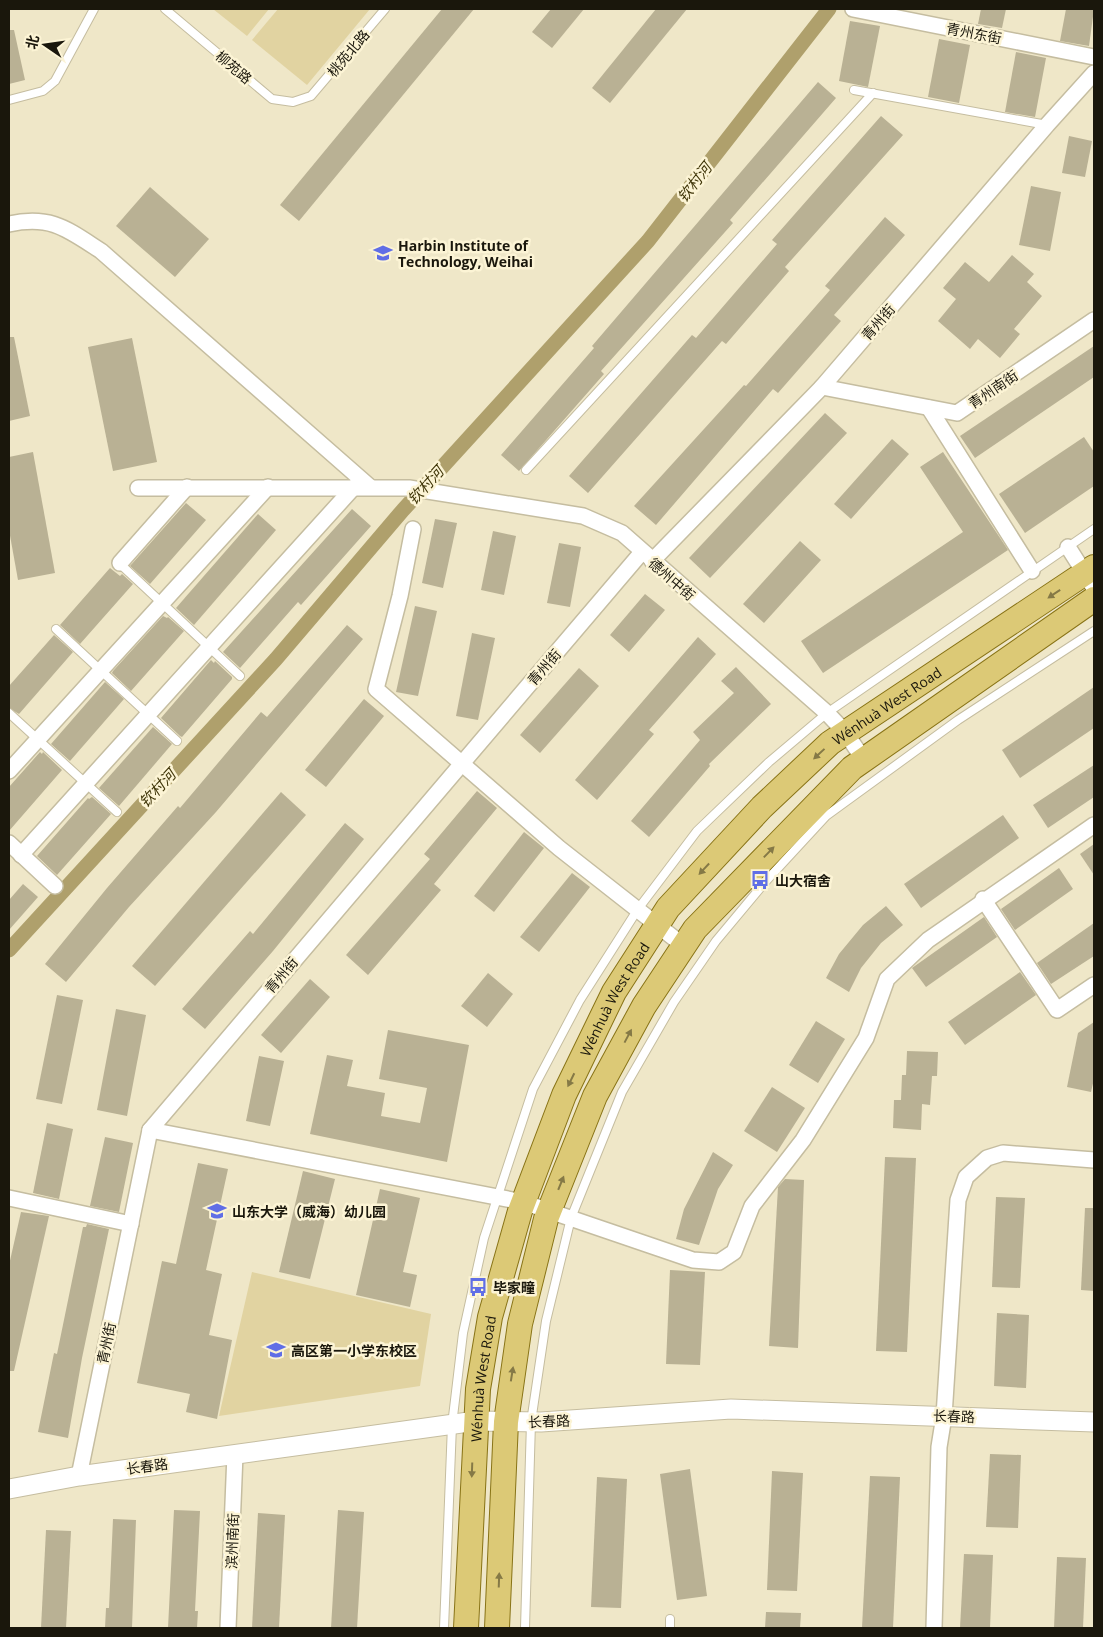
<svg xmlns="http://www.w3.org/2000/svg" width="1103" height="1637" viewBox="0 0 1103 1637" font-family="'Open Sans','Noto Sans SC',sans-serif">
	<rect width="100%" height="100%" fill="#efe7c8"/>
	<!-- green -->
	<g fill="#e1d3a1">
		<polygon points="213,9 269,9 247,36"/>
		<polygon points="278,9 370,9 307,85 252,40"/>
		<polygon points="252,1272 431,1314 420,1386 219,1416"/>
	</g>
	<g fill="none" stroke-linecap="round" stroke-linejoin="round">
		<!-- canal -->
		<polyline stroke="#afa06c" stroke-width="15" points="9,950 276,659 403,510 648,241 829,9"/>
	</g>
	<!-- building -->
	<g fill="#b9b194">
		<polygon points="442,9 474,9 299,221 280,205"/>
		<polygon points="551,9 584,9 552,48 532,32"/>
		<polygon points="656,9 687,9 610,103 592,88"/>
		<polygon points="981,9 1006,9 1002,28 978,24"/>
		<polygon points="1066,9 1094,9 1089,46 1060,41"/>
		<polygon points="850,21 880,26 868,87 839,81"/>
		<polygon points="9,30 14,30 25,80 9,84"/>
		<polygon points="939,39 970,45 959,103 928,97"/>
		<polygon points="1016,52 1046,58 1035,117 1005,112"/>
		<polygon points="818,82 836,98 730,220 733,223 601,371 604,374 519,471 501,455 594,348 592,346"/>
		<polygon points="881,116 903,135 785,267 789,271 726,344 722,341 588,493 569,476 692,335 696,338 777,244 772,240"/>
		<polygon points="1069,136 1092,141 1085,177 1062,173"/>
		<polygon points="1031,186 1061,192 1050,251 1019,245"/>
		<polygon points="150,187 209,239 175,277 116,226"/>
		<polygon points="885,217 905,235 834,315 841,321 778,393 773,389 656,525 634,506 744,385 746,386 830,290 825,286"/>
		<polygon points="1012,255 1034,274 1027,282 1042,296 1014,329 1020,334 1000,358 978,339 970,349 938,321 956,299 943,288 965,262 989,282"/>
		<polygon points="9,337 14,337 30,416 9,421"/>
		<polygon points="132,338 157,462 113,471 88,347"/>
		<polygon points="1094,346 1094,377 975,458 960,436"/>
		<polygon points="825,413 847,433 710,578 689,558"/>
		<polygon points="1084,437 1094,452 1094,486 1025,533 999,494"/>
		<polygon points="892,439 909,454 851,519 834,504"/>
		<polygon points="33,452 55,573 18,580 9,530 9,457"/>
		<polygon points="943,452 1008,550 823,673 801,641 963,532 920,467"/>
		<polygon points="186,503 206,520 150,584 130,566"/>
		<polygon points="352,509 371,526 301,605 298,602 240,668 223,652"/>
		<polygon points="258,514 276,530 194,625 176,608"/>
		<polygon points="435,519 457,523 443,588 422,583"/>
		<polygon points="493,531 516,536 504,595 481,590"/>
		<polygon points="800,541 821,560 764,623 743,604"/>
		<polygon points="559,543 581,547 570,607 547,603"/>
		<polygon points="110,568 120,576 122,574 133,584 80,644 60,625"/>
		<polygon points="645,594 665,610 629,652 610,635"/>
		<polygon points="415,606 437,611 418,696 396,692"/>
		<polygon points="163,616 167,618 168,617 184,631 131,691 112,673 113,671"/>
		<polygon points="347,625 363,639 216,812 129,907 66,982 45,964 107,888 178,806 180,808 261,712 267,717"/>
		<polygon points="472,633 495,638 478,720 456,716"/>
		<polygon points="54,635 73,652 19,714 9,708 9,686"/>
		<polygon points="698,637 716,654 649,730 654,734 597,800 575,780"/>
		<polygon points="211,660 214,663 215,661 232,677 232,679 182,737 180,736 161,718"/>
		<polygon points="736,667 771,704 709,764 710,766 649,837 631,821 700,740 693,732 734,693 721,681"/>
		<polygon points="579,668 599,686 540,753 520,735"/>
		<polygon points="105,682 124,699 70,761 51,744"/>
		<polygon points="1094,687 1094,728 1020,778 1002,750"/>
		<polygon points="364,699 384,716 326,787 305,770"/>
		<polygon points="153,727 172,744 119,806 99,788"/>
		<polygon points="40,752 42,754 43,752 62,770 9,831 9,787"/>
		<polygon points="1094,765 1094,797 1048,828 1033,805"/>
		<polygon points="477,791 497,808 434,884 441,890 368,975 346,955 430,859 424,854"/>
		<polygon points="281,792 306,815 155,986 132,966"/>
		<polygon points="92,797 111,814 57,875 37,856 88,798 89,799"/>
		<polygon points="1003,815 1019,838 921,908 904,884"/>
		<polygon points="345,823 364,839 273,951 205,1029 182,1009 250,931 253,934"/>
		<polygon points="524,832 544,848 494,912 474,896"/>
		<polygon points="1094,844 1094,875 1080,854"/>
		<polygon points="1059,868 1073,889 1015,930 1001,909"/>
		<polygon points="572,873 590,887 539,952 520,937"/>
		<polygon points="23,884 38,897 9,930 9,900"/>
		<polygon points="886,906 903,925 881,943 861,968 849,992 826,978 839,954 863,925"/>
		<polygon points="984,917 997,937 926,987 912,968"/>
		<polygon points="1094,923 1094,956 1051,984 1037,963"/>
		<polygon points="1020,972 1036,995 965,1045 948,1022"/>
		<polygon points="488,973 513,994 487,1027 461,1006"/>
		<polygon points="310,979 330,997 281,1053 261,1035"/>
		<polygon points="57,995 83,1000 62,1104 36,1099"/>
		<polygon points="116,1009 146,1015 127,1116 97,1110"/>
		<polygon points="816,1021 845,1039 818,1083 789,1065"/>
		<polygon points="1094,1022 1094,1079 1091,1092 1067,1087 1078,1033"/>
		<polygon points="388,1030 469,1045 447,1162 310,1134 327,1055 353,1060 347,1086 385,1093 381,1116 420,1123 427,1088 379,1079"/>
		<polygon points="907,1051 938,1052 937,1076 932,1076 930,1105 922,1104 921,1130 893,1128 894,1100 901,1100 902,1075 906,1075"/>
		<polygon points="259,1056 284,1061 270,1126 246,1121"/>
		<polygon points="772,1087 805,1108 777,1152 744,1131"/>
		<polygon points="47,1123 73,1129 59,1199 33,1193"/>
		<polygon points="105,1137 133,1143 119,1212 90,1206"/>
		<polygon points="713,1152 733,1165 718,1189 699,1245 676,1239 684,1209"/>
		<polygon points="885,1157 916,1158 907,1352 876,1351"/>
		<polygon points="198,1163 228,1169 206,1270 222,1274 209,1335 232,1340 217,1419 186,1412 190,1394 137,1383 162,1261 176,1264"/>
		<polygon points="303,1171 335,1179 310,1279 279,1272"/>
		<polygon points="785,1179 804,1180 798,1348 769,1346 778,1187"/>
		<polygon points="380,1189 420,1198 403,1272 417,1275 410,1307 356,1295"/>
		<polygon points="996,1197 1025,1198 1020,1288 992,1287"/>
		<polygon points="1085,1208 1094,1208 1094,1291 1081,1290"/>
		<polygon points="21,1212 49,1216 14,1371 9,1371 9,1265"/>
		<polygon points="87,1224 109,1229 82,1358 68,1438 38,1432 54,1353 57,1354 83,1227 86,1227"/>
		<polygon points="670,1270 705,1272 700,1365 666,1364"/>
		<polygon points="997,1313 1029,1315 1026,1388 994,1386"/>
		<polygon points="990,1454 1021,1455 1018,1528 986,1527"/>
		<polygon points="690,1469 707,1596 677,1600 660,1474"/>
		<polygon points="772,1471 803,1473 797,1591 767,1590"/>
		<polygon points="870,1476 900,1477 893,1628 862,1628"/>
		<polygon points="597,1477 627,1479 621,1608 591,1607"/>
		<polygon points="174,1510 200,1511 195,1611 198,1611 197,1628 168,1628"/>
		<polygon points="338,1510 364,1512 357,1628 331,1628"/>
		<polygon points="258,1513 285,1515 279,1628 252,1628"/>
		<polygon points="113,1519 136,1520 132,1628 105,1628 106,1608 109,1608"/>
		<polygon points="46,1530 71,1531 66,1628 41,1628"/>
		<polygon points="964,1554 993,1555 990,1628 960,1628"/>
		<polygon points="1057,1557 1086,1558 1083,1628 1054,1628"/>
		<polygon points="766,1612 801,1613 800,1628 765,1628"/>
	</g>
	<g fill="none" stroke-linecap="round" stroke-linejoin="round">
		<!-- service casing -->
		<g stroke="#c5bda0" stroke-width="10">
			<g id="service">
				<polyline points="165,9 272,99 293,102 311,96 385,9"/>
				<polyline points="854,90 1047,125"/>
				<polyline points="9,100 43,91 55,81 94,9"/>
				<polyline points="526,470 873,93"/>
				<polyline points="118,562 240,676"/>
				<polyline points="56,629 177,741"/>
				<polyline points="9,713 117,812"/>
				<polyline points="444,1628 452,1425 463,1333 484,1238 533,1089 580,1000 638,909 697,831 769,762 827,713 1094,529"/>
				<polyline points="525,1628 531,1422 546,1321 571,1218 622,1092 674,1002 716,941 766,881 826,816 958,720 1094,631"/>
				<polyline points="670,1628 670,1619"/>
			</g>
		</g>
		<!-- minor casing -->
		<g stroke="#c5bda0" stroke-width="18">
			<g id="minor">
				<polyline points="853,9 1094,57"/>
				<path d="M9,224C51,215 67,229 101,251L370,487"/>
				<polyline points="822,387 957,413 1094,320"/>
				<polyline points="929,408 1032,571"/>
				<polyline points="138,488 409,488 583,516 622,533 827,713 845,732 864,760"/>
				<polyline points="413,529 400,596 376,689 559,848 684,946"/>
				<polyline points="1068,547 1094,588"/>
				<polyline points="652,561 822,387 1047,125 1094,73"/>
				<polyline points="120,563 187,487"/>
				<polyline points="9,771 268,487"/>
				<polyline points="9,843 55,886"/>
				<polyline points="21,855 354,487"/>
				<polyline points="983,899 1057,1010 1094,985"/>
				<polyline points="150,1130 523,1202 693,1260 719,1262 734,1252 752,1206 803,1140 866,1038 887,979 928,940 1094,825"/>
				<polyline points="9,1198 131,1224"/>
				<polyline points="79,1476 150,1130 642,552"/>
				<polyline points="228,1628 235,1454"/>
				<polyline points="934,1628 939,1447 944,1416 958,1200 966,1177 987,1158 1003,1153 1094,1160"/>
			</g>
		</g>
		<!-- tertiary casing -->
		<g stroke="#c5bda0" stroke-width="21">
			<polyline id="tertiary" points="9,1489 79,1476 476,1421 541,1422 731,1409 1094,1422"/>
		</g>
		<!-- primary casing -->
		<g stroke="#887316" stroke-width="26">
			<g id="primary">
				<path id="s1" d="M466,1628L478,1389L490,1317L520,1211L564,1095L614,992L668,908L762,807L830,743L1094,567"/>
				<polyline points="497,1628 506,1422 520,1324 546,1219 595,1096 644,1006 695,929 852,768 1094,599"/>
			</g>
		</g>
		<!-- service -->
		<use href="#service" stroke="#fff" stroke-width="8"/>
		<!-- minor -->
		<use href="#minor" stroke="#fff" stroke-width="15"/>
		<!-- tertiary -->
		<use href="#tertiary" stroke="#fff" stroke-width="19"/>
		<!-- primary -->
		<use href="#primary" stroke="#dcc976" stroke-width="24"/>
	</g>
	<!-- one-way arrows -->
	<defs><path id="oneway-solid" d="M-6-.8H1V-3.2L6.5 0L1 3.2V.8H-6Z" transform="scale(1.25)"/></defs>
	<g fill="#857946">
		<use href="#oneway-solid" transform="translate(1054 594) rotate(146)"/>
		<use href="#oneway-solid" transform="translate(819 754) rotate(137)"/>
		<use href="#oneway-solid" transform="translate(769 852) rotate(-46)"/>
		<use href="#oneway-solid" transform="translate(704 869) rotate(133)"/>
		<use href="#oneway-solid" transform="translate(628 1036) rotate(-62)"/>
		<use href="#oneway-solid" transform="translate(571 1080) rotate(116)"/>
		<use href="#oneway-solid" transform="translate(561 1183) rotate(-68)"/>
		<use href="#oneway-solid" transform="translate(512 1374) rotate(-81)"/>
		<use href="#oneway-solid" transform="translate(472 1470) rotate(92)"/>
		<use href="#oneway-solid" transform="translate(499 1580) rotate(-88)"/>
	</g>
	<!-- icons -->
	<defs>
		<g id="university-bare" transform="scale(1.5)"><path d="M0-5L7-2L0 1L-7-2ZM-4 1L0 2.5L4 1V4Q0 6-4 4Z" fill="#606ee6" stroke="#fcf4d5" stroke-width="2.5" paint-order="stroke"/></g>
		<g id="bus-bare" transform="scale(1.5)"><path d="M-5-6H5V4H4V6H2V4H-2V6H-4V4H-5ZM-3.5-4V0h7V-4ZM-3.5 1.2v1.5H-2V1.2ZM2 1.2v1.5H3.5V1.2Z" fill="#606ee6" stroke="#fcf4d5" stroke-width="2.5" paint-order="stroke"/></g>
		<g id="school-bare" transform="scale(1.5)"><path d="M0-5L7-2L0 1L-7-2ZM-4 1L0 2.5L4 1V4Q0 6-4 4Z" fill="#606ee6" stroke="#fcf4d5" stroke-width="2.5" paint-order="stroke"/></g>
	</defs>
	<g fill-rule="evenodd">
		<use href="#university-bare" x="383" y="253"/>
		<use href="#bus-bare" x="760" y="880"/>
		<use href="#school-bare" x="217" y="1211"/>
		<use href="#bus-bare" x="478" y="1287"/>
		<use href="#school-bare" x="276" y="1350"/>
	</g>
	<g text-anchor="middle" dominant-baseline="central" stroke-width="5" stroke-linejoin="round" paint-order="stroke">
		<!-- street labels -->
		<g font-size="14" fill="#1a170c" stroke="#fcf4d5">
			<text transform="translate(974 33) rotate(11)">青州东街</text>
			<text transform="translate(348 53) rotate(-50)">桃苑北路</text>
			<text transform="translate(234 67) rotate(40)">柳苑路</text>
			<text transform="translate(878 322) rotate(-49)">青州街</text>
			<text transform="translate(993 389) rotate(-34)">青州南街</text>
			<text transform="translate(672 579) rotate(41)">德州中街</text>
			<text transform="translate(544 667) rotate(-49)">青州街</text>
			<text stroke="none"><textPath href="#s1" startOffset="1060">Wénhuà West Road</textPath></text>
			<text transform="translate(281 975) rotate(-50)">青州街</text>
			<text stroke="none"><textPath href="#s1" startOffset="655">Wénhuà West Road</textPath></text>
			<text transform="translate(106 1343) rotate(-78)">青州街</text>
			<text stroke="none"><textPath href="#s1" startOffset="250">Wénhuà West Road</textPath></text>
			<text transform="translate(954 1416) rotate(2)">长春路</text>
			<text transform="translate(549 1421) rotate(-3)">长春路</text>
			<text transform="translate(147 1466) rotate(-8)">长春路</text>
			<text transform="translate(232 1541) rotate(-88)">滨州南街</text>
		</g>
		<!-- poi labels -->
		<g font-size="14" font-weight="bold" fill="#1a170c" stroke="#fcf4d5" text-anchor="start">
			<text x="398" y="245">Harbin Institute of<tspan x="398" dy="16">Technology, Weihai</tspan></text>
			<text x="775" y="880">山大宿舍</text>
			<text x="232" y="1211">山东大学（威海）幼儿园</text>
			<text x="493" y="1287">毕家疃</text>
			<text x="291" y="1350">高区第一小学东校区</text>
		</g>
		<!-- water labels -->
		<g font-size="15" font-style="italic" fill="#3f3508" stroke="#fcf4d5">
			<text transform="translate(694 182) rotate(-52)">钦村河</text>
			<text transform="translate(425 485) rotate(-48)">钦村河</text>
			<text transform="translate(157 788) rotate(-47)">钦村河</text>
		</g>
	</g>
	<!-- border -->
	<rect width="1103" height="1637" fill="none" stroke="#1a170c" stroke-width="20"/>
	<!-- north arrow -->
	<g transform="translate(45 45) rotate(283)" stroke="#fcf4d5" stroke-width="4" paint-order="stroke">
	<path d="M0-4L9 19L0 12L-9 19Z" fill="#1a170c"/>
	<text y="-8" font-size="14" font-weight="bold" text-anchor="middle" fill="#1a170c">北</text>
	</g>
</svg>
